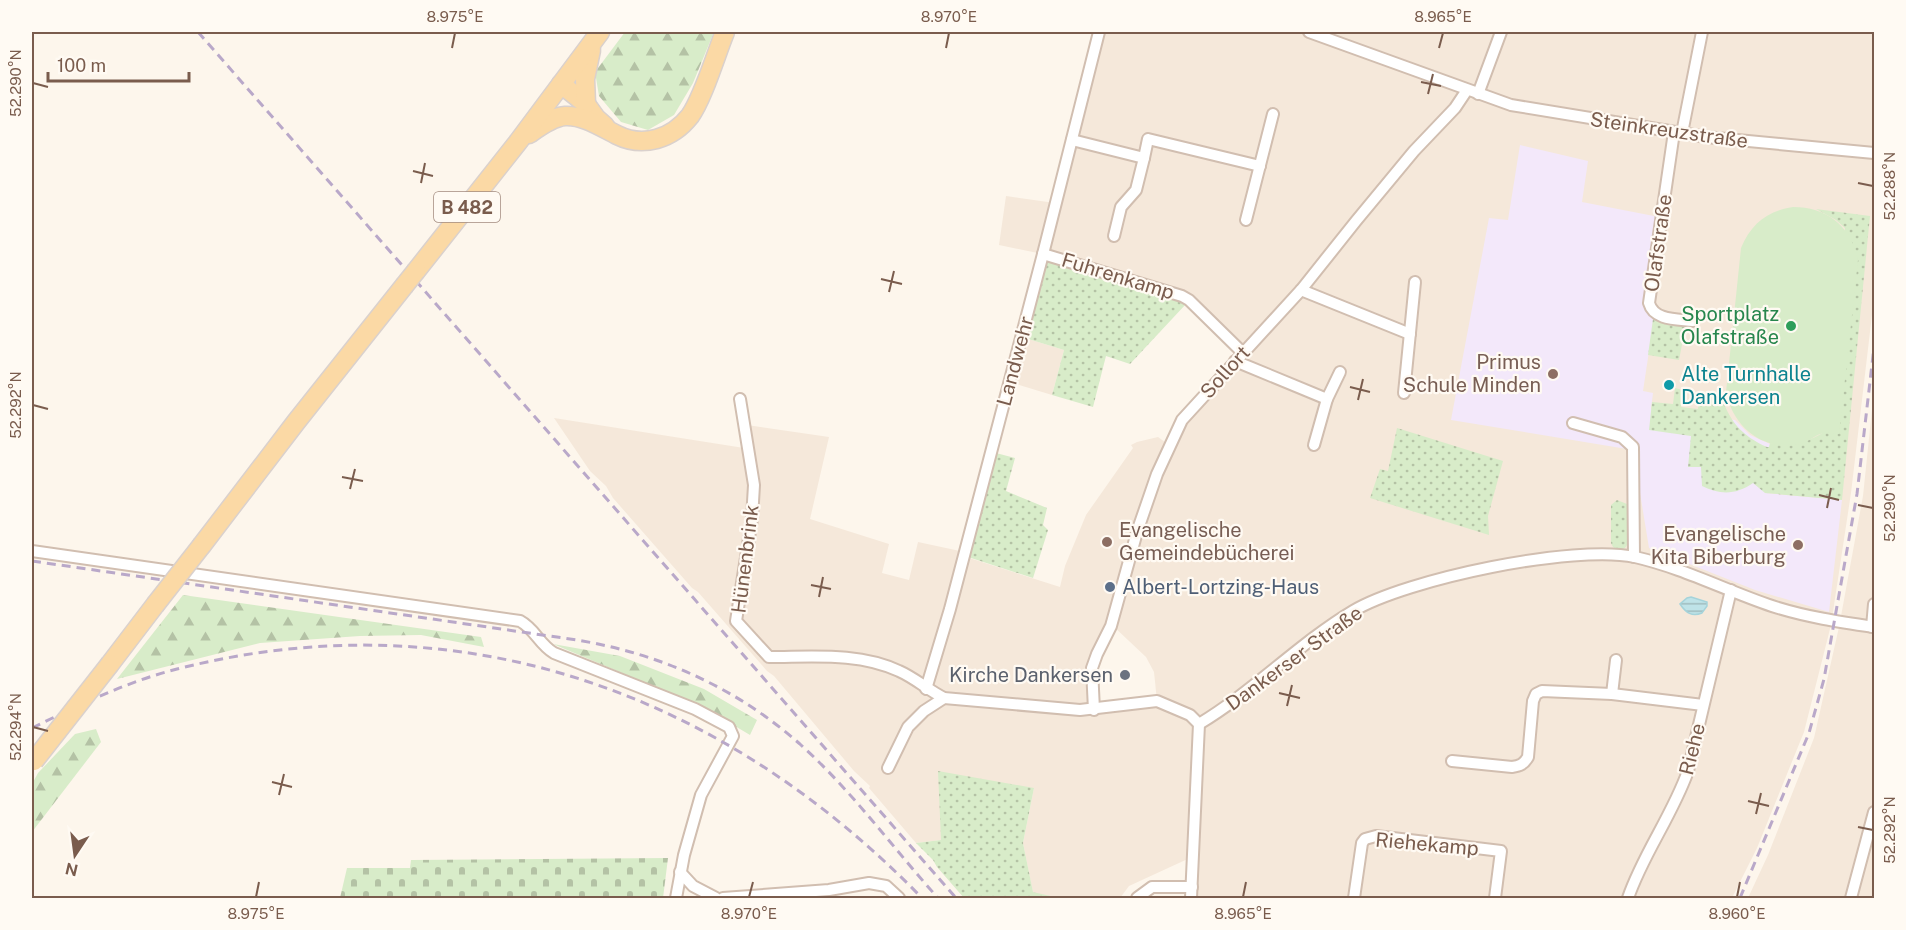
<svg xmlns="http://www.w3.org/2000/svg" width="1906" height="930" viewBox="0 0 1906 930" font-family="'Public Sans',sans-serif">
	<defs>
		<pattern id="grass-dots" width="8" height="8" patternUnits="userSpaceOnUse" patternTransform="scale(1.5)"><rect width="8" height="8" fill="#d8ecc9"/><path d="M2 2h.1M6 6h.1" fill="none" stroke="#b4c2a5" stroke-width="1.8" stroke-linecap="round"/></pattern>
		<pattern id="forest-firs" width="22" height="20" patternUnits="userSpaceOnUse" patternTransform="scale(1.5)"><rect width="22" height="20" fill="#d8ecc9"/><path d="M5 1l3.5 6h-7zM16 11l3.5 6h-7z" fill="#b4c2a5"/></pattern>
		<pattern id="cemetery-stones" width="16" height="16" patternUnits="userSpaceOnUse" patternTransform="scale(1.5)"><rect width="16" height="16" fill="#d8ecc9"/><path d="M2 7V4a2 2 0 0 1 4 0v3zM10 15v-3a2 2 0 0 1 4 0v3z" fill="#b4c2a5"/></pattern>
		<pattern id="water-rules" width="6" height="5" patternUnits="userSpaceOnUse" patternTransform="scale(1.5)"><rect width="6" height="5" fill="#bfe3e8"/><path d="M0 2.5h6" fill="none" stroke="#a0bbbe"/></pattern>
	</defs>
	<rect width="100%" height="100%" fill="#fdf6ec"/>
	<!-- residential -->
	<g fill="#f5e8da" fill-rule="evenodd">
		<path d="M1101,32H1874V298L1851,493L1831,625L1804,732L1757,848L1732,898H1189L1192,857L1129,886L1120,898H1059L1033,893L1023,843L1034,788L941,840L916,843L869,788L870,786L854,771L774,676L767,671L698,592L692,588L613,498L606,486L590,471L554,418L744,448L740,424L829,437L810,519L889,544L882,573L909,580L918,542L960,551V555L1060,587L1065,566L1086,515L1133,448L1131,445L1137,442L1158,437L1169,445L1240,353L1188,301L1052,256L999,245L1006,196L1055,203ZM1112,625L1146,657L1154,672L1157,701L1095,710L1097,652Z"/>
		<polygon points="1025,338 1064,350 1052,395 1013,383"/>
		<polygon points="1874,390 1874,898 1748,898 1768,855 1814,738 1839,627 1863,496"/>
	</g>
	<!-- education -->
	<polygon fill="#f3e8fa" points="1520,145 1588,161 1582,202 1659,217 1645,309 1654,318 1643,391 1653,393 1651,409 1735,420 1750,435 1770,444 1765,493 1842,500 1829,612 1755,590 1649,548 1633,450 1451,420 1489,218 1508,220"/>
	<!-- grass -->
	<g fill="url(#grass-dots)">
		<path d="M1816,209L1870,216L1842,500L1765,493L1753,483C1736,495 1720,495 1702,486L1701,467H1688L1691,436L1649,430L1652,402L1673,404L1675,388L1683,390L1681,407L1698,409L1700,392L1721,395C1729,421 1742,436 1767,447H1769L1770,443C1787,447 1809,442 1824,432L1845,228L1836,220Z"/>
		<polygon points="1052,260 1177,298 1186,304 1130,364 1106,356 1093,407 1052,395 1064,350 1025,338 1045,263"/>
		<polygon points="1653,319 1687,324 1693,327 1693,330 1685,329 1679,360 1648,355"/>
		<polygon points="1397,428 1503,461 1488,516 1489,535 1370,498 1380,469 1388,471"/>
		<polygon points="996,453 1015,458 1006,491 1047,508 1043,525 1048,530 1033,578 968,557"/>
		<path d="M1617,500L1627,504L1628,508C1629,520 1635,560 1613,547L1611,543V505Z"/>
		<polygon points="938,771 1034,788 1023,843 1033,892 1059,898 964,898 937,867 933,860 916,843 941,840"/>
	</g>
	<!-- forest -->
	<g fill="url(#forest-firs)">
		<polygon points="625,32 714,32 693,83 674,115 648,130 621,122 599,96 595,72"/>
		<polygon points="183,595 481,637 484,647 421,635 360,636 260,643 117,679"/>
		<polygon points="553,644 620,656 704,689 757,720 750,735 703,707"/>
		<polygon points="96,729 101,742 32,832 32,784 38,773 75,734"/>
	</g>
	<!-- cemetery -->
	<polygon fill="url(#cemetery-stones)" points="668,858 663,898 340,898 347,868 410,868 411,860"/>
	<!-- pitch -->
	<path fill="#d8ecc9" d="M1793,207C1827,207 1851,226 1858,260L1839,434C1835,434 1830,432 1825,433C1817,433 1809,442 1800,444C1763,452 1733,427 1726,392L1741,248C1751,224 1767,211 1793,207Z"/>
	<!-- water -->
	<path fill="url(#water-rules)" stroke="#a5d3da" stroke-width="1.5" d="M1691,597L1707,602V606L1702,613C1692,617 1686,613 1680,604L1687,598Z"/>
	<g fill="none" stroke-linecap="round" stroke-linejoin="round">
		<!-- street casing -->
		<g stroke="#d1beb0" stroke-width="14">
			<g id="street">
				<polyline points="1309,32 1511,105 1706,137 1874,153"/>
				<polyline points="1478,94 1501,32"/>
				<path d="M1674,132L1649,303C1654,321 1678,319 1693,321"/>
				<polyline points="1682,133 1702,32"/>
				<polyline points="1072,140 1144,158 1148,139 1260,166"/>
				<polyline points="1246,220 1273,114"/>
				<polyline points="1114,236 1121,207 1136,190 1144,158"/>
				<polyline points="1043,254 1182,296 1189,300 1242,352"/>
				<polyline points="1301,290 1410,334"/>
				<polyline points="1235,361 1327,399"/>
				<polyline points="1404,393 1415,282"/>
				<path d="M740,399L754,485L752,519L736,621L769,657C812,657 859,652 899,671C915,678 928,690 944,698L1080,710L1157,701L1190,715L1199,724"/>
				<polyline points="1573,423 1622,437 1633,447 1634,557"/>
				<polyline points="1314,445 1327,399 1340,372"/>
				<path d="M32,551L520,621C535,629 539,644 554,653L695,709L729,727L733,736L701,795L684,855L676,898"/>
				<polyline points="1872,627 1874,604"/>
				<polyline points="926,689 950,609 1043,254 1099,32"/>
				<polyline points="1612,694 1616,660"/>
				<polyline points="1094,710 1092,668 1097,654 1111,626 1137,532 1157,474 1182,420 1301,290 1356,221 1414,151 1455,108 1467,90"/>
				<path d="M1199,724C1254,691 1298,644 1353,611C1407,579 1574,544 1635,557C1683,568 1727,591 1772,606C1806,617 1840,622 1874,627"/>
				<path d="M1452,761L1512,767C1520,766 1524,764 1528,757L1533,701L1536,694L1542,691L1612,694L1703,705"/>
				<polyline points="888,768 908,727 924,711 944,698"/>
				<polyline points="680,872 693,886 716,898"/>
				<polyline points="723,898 829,890 869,883 886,886 899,898"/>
				<polyline points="1137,898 1152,887 1192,887"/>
				<polyline points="1191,898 1199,724"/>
				<polyline points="1354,898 1362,843 1365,839 1376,836 1501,851 1495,898"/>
				<path d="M1628,898C1643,854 1672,816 1688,771L1731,590"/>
				<polyline points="1851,898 1874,812"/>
			</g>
		</g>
		<!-- primary casing -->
		<g stroke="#dad1cd" stroke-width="21">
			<g id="primary">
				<polyline points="561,84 586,104 596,118 605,126"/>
				<polyline points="586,104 585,79 591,50"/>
				<path d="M529,134C539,127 552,117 565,116C583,115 601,127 617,135C643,148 672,139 690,116C703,98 716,54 725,32"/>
				<polyline points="416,271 518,142 600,32"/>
				<polyline points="202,545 296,422 404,286"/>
				<polyline points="110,664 155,605"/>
			</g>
		</g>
		<!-- street -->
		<use href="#street" stroke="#fff" stroke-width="10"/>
		<!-- primary -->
		<use href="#primary" stroke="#fbd9a5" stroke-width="18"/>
		<!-- rail -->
		<g stroke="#b9a8c9" stroke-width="3" stroke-dasharray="9 6" stroke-linecap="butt">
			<polyline points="198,32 956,898"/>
			<path d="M32,561L577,640C661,654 737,688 801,745C852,791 893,848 938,898"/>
			<path d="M32,728C79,705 126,682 177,669C460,597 722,692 922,898"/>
			<polyline points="1740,898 1809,733 1824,679 1857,494 1874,347"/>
		</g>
		<!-- primary-bridge casing -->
		<g stroke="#dad1cd" stroke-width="21" stroke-linecap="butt">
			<g id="primary-bridge">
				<polyline points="404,286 416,271"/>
				<polyline points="155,605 202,545"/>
				<polyline points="34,761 110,664"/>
			</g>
		</g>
		<!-- primary-bridge -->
		<use href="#primary-bridge" stroke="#fbd9a5" stroke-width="18"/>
	</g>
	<!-- ticks -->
	<path fill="none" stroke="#7a5c4d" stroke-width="2" d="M452,48L455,33M946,48L949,33M1439,48L1443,33M1421,82L1441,86M33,83L48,87M1428,94L1433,74M413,171L433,176M421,183L425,163M1858,183L1873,186M881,279L902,284M889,292L894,271M1350,387L1370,392M1358,400L1363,379M33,405L48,409M342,477L363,481M350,489L355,469M1819,495L1839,500M1858,505L1873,508M1827,508L1831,488M811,585L831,589M819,597L823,577M1279,693L1300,698M1287,706L1292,685M33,727L48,731M272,782L292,787M279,795L284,774M1748,801L1769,806M1756,814L1761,793M1858,827L1873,830M256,897L259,882M749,897L753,882M1243,897L1246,882M1737,897L1740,882"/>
	<!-- markers -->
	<circle fill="#2e9e5b" stroke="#fffaf3" stroke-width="2" cx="1791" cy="326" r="6"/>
	<g fill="#8d6e63" stroke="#fffaf3" stroke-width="2">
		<circle cx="1553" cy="374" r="6"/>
		<circle cx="1107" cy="542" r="6"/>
		<circle cx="1798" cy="545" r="6"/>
	</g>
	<circle fill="#0f9aa8" stroke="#fffaf3" stroke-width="2" cx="1669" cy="385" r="6"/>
	<circle fill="#5c6f8a" stroke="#fffaf3" stroke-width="2" cx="1110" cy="587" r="6"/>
	<circle fill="#6b7280" stroke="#fffaf3" stroke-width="2" cx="1125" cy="675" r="6"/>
	<g text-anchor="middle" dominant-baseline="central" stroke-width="4.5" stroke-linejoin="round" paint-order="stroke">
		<!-- shield labels -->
		<rect fill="#fffaf3" stroke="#a28b7f" stroke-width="1.5" x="434" y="192" width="66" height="30" rx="4.5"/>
		<g font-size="18" font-weight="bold" fill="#7a5c4d">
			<text x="467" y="207">B 482</text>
		</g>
		<!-- street labels -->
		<g font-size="20" fill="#7a5c4d" stroke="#fffaf3">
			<text transform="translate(1669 130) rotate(8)">Steinkreuzstraße</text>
			<text transform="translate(1658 243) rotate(-82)">Olafstraße</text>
			<text transform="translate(1118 276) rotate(17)">Fuhrenkamp</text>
			<text transform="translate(1015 361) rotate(-75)">Landwehr</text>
			<text transform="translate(1225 372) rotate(-48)">Sollort</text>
			<text transform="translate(745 559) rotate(-83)">Hünenbrink</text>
			<text transform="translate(1294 658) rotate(-36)">Dankerser Straße</text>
			<text transform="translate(1692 749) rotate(-76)">Riehe</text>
			<text transform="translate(1427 844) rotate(5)">Riehekamp</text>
		</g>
		<!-- leisure labels -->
		<g font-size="20" fill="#27864d" stroke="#fffaf3" text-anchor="end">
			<text x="1779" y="314">Sportplatz<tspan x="1779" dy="23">Olafstraße</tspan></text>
		</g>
		<!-- education labels -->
		<g font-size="20" fill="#785e54" stroke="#fffaf3" text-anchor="end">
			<text x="1541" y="362">Primus<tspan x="1541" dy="23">Schule Minden</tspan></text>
			<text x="1119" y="530" text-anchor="start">Evangelische<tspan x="1119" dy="23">Gemeindebücherei</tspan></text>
			<text x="1786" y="534">Evangelische<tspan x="1786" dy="23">Kita Biberburg</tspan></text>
		</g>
		<!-- culture labels -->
		<g font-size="20" fill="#0d838f" stroke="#fffaf3" text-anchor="start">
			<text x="1681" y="374">Alte Turnhalle<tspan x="1681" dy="23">Dankersen</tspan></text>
		</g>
		<!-- service labels -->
		<g font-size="20" fill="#4e5e75" stroke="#fffaf3" text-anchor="start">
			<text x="1122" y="587">Albert-Lortzing-Haus</text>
		</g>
		<!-- worship labels -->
		<g font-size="20" fill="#5b616d" stroke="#fffaf3" text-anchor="end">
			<text x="1113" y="675">Kirche Dankersen</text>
		</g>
	</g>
	<!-- border -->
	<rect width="1906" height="930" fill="none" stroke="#fffaf3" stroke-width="66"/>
	<!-- north arrow -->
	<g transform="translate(75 855) rotate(193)" stroke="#fffaf3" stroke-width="4.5" paint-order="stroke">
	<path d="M0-4.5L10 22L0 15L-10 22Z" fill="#7a5c4d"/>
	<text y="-9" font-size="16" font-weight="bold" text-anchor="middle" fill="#7a5c4d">N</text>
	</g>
	<!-- scale -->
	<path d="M48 72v9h141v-9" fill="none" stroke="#7a5c4d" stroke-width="3"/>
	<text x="57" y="72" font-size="18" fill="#7a5c4d" stroke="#fffaf3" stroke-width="4.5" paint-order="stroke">100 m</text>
	<rect x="33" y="33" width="1840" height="864" fill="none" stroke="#7a5c4d" stroke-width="2"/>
	<g font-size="15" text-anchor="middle" fill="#7a5c4d">
		<text x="455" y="22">8.975°E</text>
		<text x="949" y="22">8.970°E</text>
		<text x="1443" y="22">8.965°E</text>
		<text transform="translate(16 83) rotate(-90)" y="5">52.290°N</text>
		<text transform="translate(1890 186) rotate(-90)" y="5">52.288°N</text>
		<text transform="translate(16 405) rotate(-90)" y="5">52.292°N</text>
		<text transform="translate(1890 508) rotate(-90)" y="5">52.290°N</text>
		<text transform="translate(16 727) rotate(-90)" y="5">52.294°N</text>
		<text transform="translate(1890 830) rotate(-90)" y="5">52.292°N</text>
		<text x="256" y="919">8.975°E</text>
		<text x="749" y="919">8.970°E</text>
		<text x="1243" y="919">8.965°E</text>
		<text x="1737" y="919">8.960°E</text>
	</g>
</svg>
